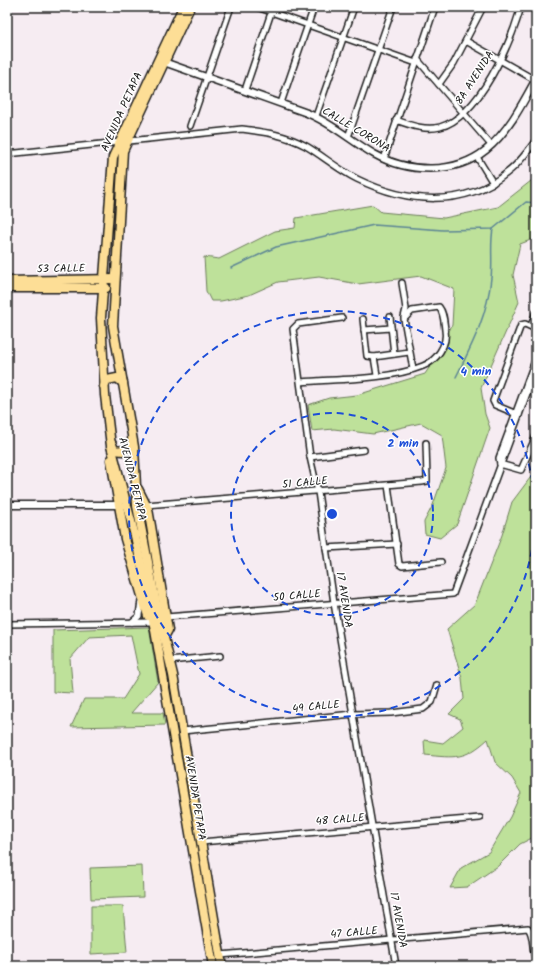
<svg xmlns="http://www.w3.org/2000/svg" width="543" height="973" viewBox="0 0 543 973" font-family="Kalam,sans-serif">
	<rect width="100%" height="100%" fill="#f6ecf2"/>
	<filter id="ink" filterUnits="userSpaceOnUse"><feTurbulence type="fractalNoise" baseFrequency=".025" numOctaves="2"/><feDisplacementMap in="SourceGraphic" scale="8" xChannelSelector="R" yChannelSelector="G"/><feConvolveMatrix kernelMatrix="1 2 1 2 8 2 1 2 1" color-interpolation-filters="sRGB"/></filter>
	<g filter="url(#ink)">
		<!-- green -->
		<g fill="#bee19a" stroke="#6d7e5b">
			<polygon points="536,177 536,238 520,244 513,275 519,302 481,388 485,414 490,428 457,524 440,538 425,534 424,522 433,505 446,468 442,435 421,423 373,434 334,429 312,431 308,405 329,398 357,395 425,374 438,354 452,325 454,289 421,276 358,284 319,277 278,282 249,295 221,301 211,301 206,291 204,257 219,259 275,231 295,228 296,218 373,205 381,212 444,218 498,207"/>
			<path d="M536,470V836L520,844L498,866L467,887L450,888L461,868L489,852L510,817L521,793L512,778L495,762L488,739C465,760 455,758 425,755L424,740L443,743L463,727L460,719L449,714L464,699L462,678L447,629L475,604L502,535L512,502Z"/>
			<polygon points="149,627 158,682 131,713 163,713 165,725 71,727 84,699 123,699 139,674 131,635 89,637 70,659 73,693 53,692 53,630"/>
			<polygon points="142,866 143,897 91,899 90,868"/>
			<polygon points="91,906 123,906 127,952 91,954"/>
		</g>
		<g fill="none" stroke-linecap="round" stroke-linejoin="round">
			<!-- stream -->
			<g stroke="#5b8495" stroke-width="1.5">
				<polyline points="231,268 276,247 374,225 443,230 493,229 526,202 536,203"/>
				<path d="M456,377C472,345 488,314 491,278C493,261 490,245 493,229"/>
			</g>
			<!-- minor casing -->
			<g stroke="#1c1c1c" stroke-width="8">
				<g id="minor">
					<polyline points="257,7 416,63"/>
					<polyline points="466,41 535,80"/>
					<polyline points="417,59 491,145"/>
					<polyline points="439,84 454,63 483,7"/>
					<polyline points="245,90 273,7"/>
					<polyline points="281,103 314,7"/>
					<polyline points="316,116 354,7"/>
					<path d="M396,120C410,125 425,131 440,127C479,117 511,42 521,7"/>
					<polyline points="190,126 231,7"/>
					<polyline points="348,137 393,7"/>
					<path d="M7,154L242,129C265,132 286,135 306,146C323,156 339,170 357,179C406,203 464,209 508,172C519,164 528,151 536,140"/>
					<polyline points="477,157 493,183"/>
					<polyline points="384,159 435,7"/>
					<polyline points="534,264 536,271"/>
					<polyline points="402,283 406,309 404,317"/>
					<polyline points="390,317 394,354"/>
					<polyline points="342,318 298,324 293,329 310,457 318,492 334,603 396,966"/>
					<polyline points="363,319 367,356 374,357 409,352"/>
					<polyline points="531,326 536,312"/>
					<polyline points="364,330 391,328"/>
					<polyline points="374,357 377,375"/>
					<path d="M301,382C339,379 388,380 423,366C436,361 448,345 445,330C444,322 444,313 439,307L412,311L404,319L413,369"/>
					<polyline points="519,415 495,405 493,401 521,325 525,324 536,329"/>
					<polyline points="310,457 364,450"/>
					<polyline points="500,464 499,458 536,358"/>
					<polyline points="500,464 521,470 536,436"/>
					<polyline points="388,485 399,564 402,566 441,562"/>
					<polyline points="146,505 422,482 427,481 427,478 426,443"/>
					<polyline points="326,548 397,544"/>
					<polyline points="166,617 453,594 536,369"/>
					<polyline points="132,622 139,616 141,600"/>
					<polyline points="7,624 151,622"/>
					<polyline points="169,661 220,656"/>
					<polyline points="182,731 353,714 391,713 423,709 432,702 437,685"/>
					<polyline points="201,842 480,818"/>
					<path d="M220,955L528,928C535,936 531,950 536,959"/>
				</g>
			</g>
			<!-- tertiary casing -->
			<g stroke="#1c1c1c" stroke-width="9">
				<g id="tertiary">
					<path d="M161,61L307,113C332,123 351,141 374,154C408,173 455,175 486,150C508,132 523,103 536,79"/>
					<polyline points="7,505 118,505"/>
				</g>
			</g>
			<!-- primary casing -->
			<g stroke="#1c1c1c" stroke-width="11">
				<g id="primary">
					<polyline points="183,7 113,157 101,318 105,395 111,446 135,536 155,630 213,966"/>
					<polyline points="190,7 123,151 113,326 134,447 137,506 158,613 173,675 222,966"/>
					<polyline points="7,281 115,279"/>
					<polyline points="7,288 106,288"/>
					<polyline points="104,386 107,380 117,378 123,383"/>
					<polyline points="112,444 114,450 123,451 131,447 132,440"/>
					<polyline points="111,460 125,539 148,616"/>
					<polyline points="138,489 148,509 151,526 168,630 164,637"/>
				</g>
			</g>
			<!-- minor -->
			<use href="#minor" stroke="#fff" stroke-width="5"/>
			<!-- tertiary -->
			<use href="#tertiary" stroke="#fff" stroke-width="6"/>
			<!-- primary -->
			<use href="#primary" stroke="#fdde96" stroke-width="8"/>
		</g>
	</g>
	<!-- distance rings -->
	<g fill="none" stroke="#1d4ed8" stroke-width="2" stroke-dasharray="7 5">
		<circle cx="332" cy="514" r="101"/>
		<circle cx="332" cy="514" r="203"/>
	</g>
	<g text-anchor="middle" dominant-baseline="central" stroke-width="3" stroke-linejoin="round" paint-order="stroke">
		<!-- street labels -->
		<g font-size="11" fill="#1c1c1c" stroke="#fff">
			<text transform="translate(475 78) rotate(-57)">8A AVENIDA</text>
			<text transform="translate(122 112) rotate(-66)">AVENIDA PETAPA</text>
			<text transform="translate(356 130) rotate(31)">CALLE CORONA</text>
			<text transform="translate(61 269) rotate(-1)">53 CALLE</text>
			<text transform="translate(132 479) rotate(76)">AVENIDA PETAPA</text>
			<text transform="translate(305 483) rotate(-5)">51 CALLE</text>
			<text transform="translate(297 596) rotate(-5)">50 CALLE</text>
			<text transform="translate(344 600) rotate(81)">17 AVENIDA</text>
			<text transform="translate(316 707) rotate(-6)">49 CALLE</text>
			<text transform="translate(195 798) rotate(81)">AVENIDA PETAPA</text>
			<text transform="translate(340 820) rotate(-5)">48 CALLE</text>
			<text transform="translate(398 920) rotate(80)">17 AVENIDA</text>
			<text transform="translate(354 933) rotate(-5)">47 CALLE</text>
		</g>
	</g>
	<circle cx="332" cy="514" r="6" fill="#1d4ed8" stroke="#fff" stroke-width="2"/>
	<g font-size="12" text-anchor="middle" font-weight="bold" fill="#1d4ed8" stroke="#fff" stroke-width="3" stroke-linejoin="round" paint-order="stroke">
		<text x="476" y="375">4 min</text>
		<text x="403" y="447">2 min</text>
	</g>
	<!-- margin -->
	<rect width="543" height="973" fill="none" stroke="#fff" stroke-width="24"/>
	<rect x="12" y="12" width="519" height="949" fill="none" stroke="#1c1c1c" stroke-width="1.5" filter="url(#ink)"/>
</svg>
